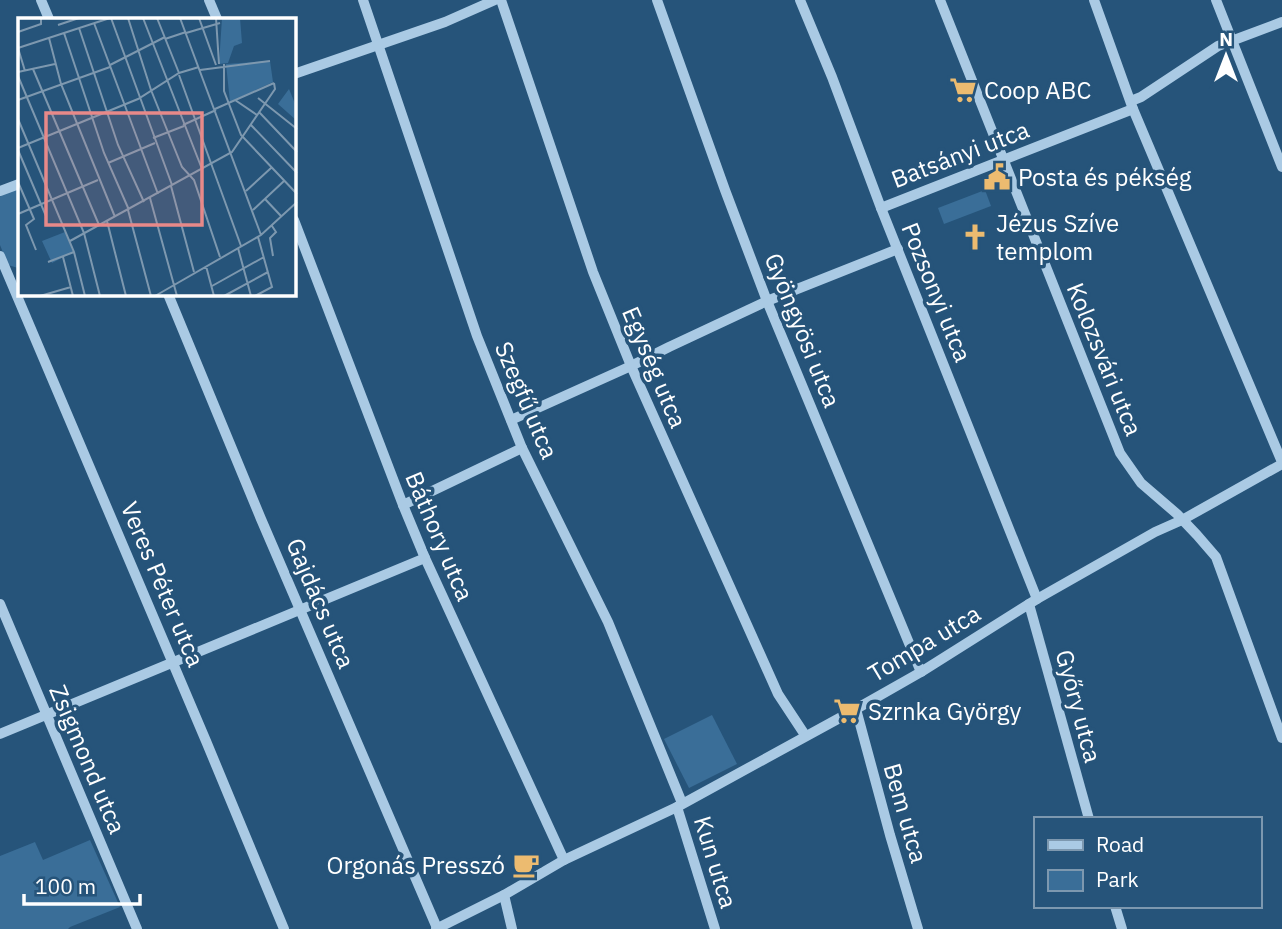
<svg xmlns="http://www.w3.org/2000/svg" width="1282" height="929" viewBox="0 0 1282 929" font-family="'IBM Plex Sans',sans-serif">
	<rect width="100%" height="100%" fill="#26547a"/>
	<!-- green -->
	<g fill="#3a6e98">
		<polygon points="19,188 19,268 18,268 8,265 0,245 0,196"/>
		<polygon points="985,190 991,206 944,224 938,208"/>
		<polygon points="712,715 737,764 689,788 664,739"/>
		<polygon points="90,840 120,907 70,927 68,929 0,929 0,856 35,842 43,860"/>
	</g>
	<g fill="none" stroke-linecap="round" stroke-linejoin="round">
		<!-- minor -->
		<g stroke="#aacae4" stroke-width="10">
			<polyline points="41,0 49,19"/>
			<polyline points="209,0 217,19"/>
			<polyline points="363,0 477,336 522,448 608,622 682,803"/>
			<polyline points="501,0 593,272 631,366 778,694 805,735"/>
			<polyline points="657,0 725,190 767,301 921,672"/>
			<polyline points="800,0 832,77 881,208 1037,599"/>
			<polyline points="940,0 1120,453 1141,483 1177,514 1197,535 1216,557 1282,738"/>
			<polyline points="1094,0 1133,109 1282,462"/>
			<polyline points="1216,0 1282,167"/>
			<polyline points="294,74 445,22 495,0"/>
			<polyline points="1131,101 1141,97 1218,46 1282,22"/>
			<polyline points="0,191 19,184"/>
			<polyline points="881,208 1133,109"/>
			<polyline points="294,220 403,505 425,558 564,860"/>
			<polyline points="0,256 206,741 284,929"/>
			<polyline points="168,294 261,519 437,928"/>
			<polyline points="511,420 631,366 669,347 767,301 898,249"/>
			<polyline points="403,505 522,448"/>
			<polyline points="0,604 137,929"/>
			<polyline points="1029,604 1089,819"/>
			<polyline points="856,709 890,835 918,929"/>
			<polyline points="0,734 425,558"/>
			<polyline points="677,807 715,929"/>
			<polyline points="504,895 512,929"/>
			<polyline points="1115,906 1122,929"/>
			<polyline points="436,929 504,895 564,860 677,807 856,709 921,672 1037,599 1155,532 1182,520 1282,464"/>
		</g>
	</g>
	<!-- icons -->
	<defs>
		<g id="supermarket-bare" transform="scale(2.1)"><path d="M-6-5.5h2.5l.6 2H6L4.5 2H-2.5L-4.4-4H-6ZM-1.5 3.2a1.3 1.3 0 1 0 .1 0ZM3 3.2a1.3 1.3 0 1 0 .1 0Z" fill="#ecbb70" stroke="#26547a" stroke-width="2.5" paint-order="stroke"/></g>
		<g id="civic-bare" transform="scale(2.1)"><path d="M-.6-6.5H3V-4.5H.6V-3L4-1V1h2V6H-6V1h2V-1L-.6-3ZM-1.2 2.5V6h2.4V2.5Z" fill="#ecbb70" stroke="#26547a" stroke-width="2.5" paint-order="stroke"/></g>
		<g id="church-bare" transform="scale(2.1)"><path d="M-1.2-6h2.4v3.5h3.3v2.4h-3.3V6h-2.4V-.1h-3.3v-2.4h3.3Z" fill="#ecbb70" stroke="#26547a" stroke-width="2.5" paint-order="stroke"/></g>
		<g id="cafe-bare" transform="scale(2.1)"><path d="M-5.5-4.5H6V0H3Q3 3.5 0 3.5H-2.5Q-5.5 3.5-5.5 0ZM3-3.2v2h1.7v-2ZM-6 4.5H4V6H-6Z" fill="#ecbb70" stroke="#26547a" stroke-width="2.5" paint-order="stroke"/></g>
	</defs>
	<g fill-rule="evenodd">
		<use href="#supermarket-bare" x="963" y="90"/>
		<use href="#civic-bare" x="997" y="177"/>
		<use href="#church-bare" x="975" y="237"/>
		<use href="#supermarket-bare" x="847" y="711"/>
		<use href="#cafe-bare" x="526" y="865"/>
	</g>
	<g text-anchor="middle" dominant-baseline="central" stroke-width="7" stroke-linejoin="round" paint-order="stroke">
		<!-- poi labels -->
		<g font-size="24" fill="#fff" stroke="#26547a" text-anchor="start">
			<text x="984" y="90">Coop ABC</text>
			<text x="1018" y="177">Posta és pékség</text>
			<text x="996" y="223">Jézus Szíve<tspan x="996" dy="28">templom</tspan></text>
			<text x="868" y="711">Szrnka György</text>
			<text x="505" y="865" text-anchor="end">Orgonás Presszó</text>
		</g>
		<!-- street labels -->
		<g font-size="24" fill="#fff" stroke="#26547a">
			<text transform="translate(960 154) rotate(-21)">Batsányi utca</text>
			<text transform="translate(937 292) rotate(68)">Pozsonyi utca</text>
			<text transform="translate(803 330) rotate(68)">Gyöngyösi utca</text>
			<text transform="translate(1105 359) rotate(68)">Kolozsvári utca</text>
			<text transform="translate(655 367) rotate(67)">Egység utca</text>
			<text transform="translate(527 400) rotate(67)">Szegfű utca</text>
			<text transform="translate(440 536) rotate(67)">Báthory utca</text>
			<text transform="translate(163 584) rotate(67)">Veres Péter utca</text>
			<text transform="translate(321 603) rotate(67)">Gajdács utca</text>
			<text transform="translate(924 643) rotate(-31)">Tompa utca</text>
			<text transform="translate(1079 706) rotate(75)">Győry utca</text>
			<text transform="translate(88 759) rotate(67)">Zsigmond utca</text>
			<text transform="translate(906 813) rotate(74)">Bem utca</text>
			<text transform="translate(716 862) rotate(73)">Kun utca</text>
		</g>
	</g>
	<!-- overview -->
	<g transform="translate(18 18)">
		<rect width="278" height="278" fill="#26547a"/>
		<path d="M204,0H222L224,25L216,28L210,45L201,46ZM252,43L255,64L212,84L208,46ZM271,71L278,88V102L260,86ZM47,214L55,234L34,245L24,223Z" fill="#3a6e98"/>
		<path fill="none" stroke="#7d98af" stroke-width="2" d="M93,0L154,167M110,0L133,72L164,149L176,162L202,239M125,0L184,151M139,0L161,55M162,0L243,217M181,0L198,47M198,0L201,46M76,5L140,176M40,7L61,0M61,10L100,127L126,184M0,14L23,6V0M46,15L86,135L111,192M168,15L202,5M31,20L43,66L97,199M147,21L168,14M0,30L92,0M0,30L7,53M206,46V73L223,117L279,176M92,47L147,19M15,51L81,207M182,52L252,43M0,54L37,46M161,57L223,228M0,58L66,215L82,278M240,80L279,111M0,82L92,49M217,82L239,97M197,91L256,65M241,94L279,134M0,101L56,234L67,278M232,106L279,155M165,107L198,92M135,120L166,108M0,130L120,81L161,55L181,49M0,132L28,198M90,145L137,125M0,164L16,201L8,207L18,232M153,168L176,254M228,173L253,150M132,180L159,278M247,181L263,198M110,192L133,278M235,192L266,163M0,196L80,162M89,203L108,278M254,208L258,214L252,220L255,238M52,223L214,134L257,71L256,65M220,230L233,278M45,239L55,278M30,244L56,234M188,248L196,278M194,268L246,239M22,278L53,269M137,278L243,217L279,184M206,278L250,254M237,278L254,269L240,219"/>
		<path fill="#e88989" fill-opacity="0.15" stroke="#e88989" stroke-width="3.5" d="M28,95H184V207H28Z"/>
		<rect width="278" height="278" fill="none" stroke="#fff" stroke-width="3.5"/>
	</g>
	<!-- legend -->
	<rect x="1034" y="817" width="228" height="91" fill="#26547a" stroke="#7d98af" stroke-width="2"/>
	<rect x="1048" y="840" width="35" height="10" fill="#aacae4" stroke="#7d98af" stroke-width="2"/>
	<text x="1096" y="852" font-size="21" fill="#ffffff">Road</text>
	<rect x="1048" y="870" width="35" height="21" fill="#3a6e98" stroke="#7d98af" stroke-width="2"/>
	<text x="1096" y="887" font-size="21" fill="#ffffff">Park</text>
	<!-- north arrow -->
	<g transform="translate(1226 56)" stroke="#26547a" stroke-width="5" paint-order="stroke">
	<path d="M0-5L12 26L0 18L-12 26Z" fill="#ffffff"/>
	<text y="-10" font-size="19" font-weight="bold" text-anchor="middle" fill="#ffffff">N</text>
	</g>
	<!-- scale -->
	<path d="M24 894v10h116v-10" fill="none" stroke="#ffffff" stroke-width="3.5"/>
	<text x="35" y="894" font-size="21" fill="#ffffff" stroke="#26547a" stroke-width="5" paint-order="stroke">100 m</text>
</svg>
